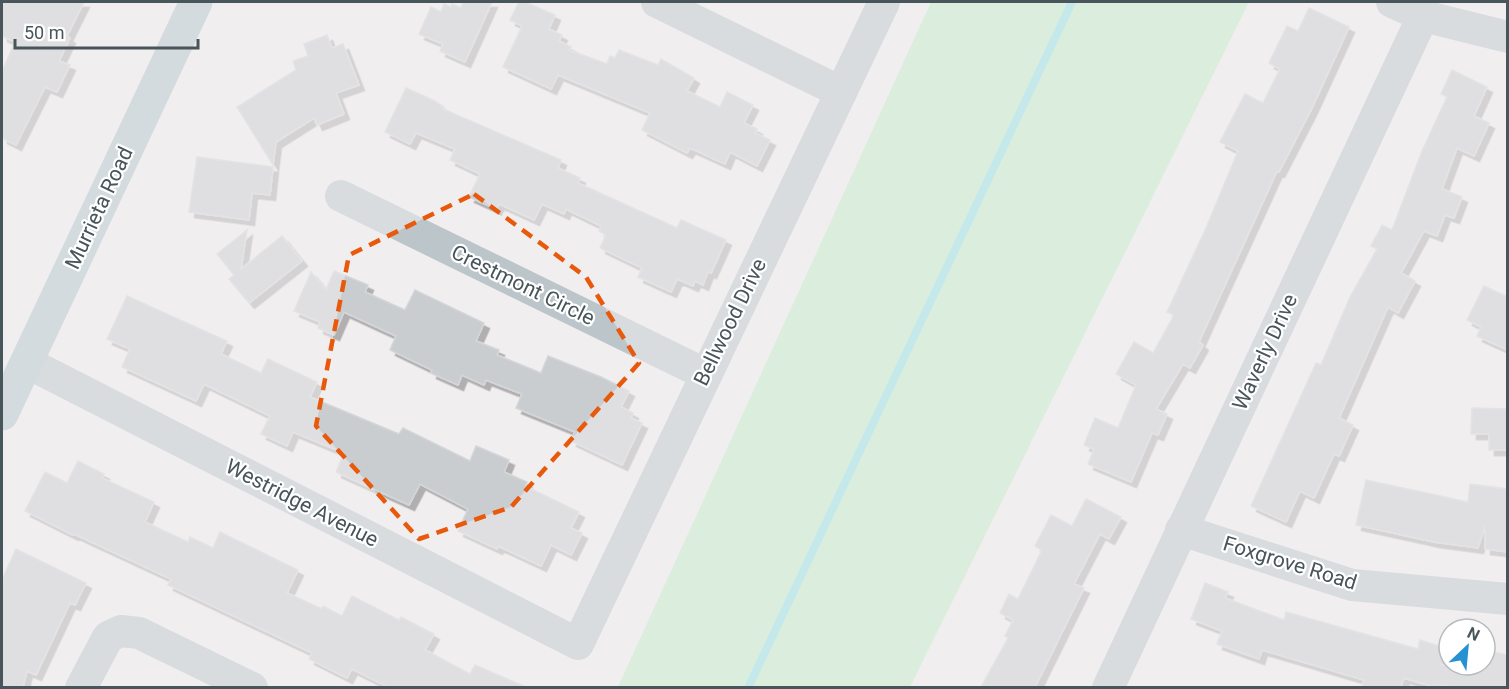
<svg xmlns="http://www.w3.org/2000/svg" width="1509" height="689" viewBox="0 0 1509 689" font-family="Roboto,sans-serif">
	<defs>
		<filter id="shadow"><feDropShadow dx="5.5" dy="5.5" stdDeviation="0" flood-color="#0004"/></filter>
	</defs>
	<rect width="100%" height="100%" fill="#f1eeef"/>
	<!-- green -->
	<polygon fill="#c0ebc8" points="931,2 1249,2 910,687 618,687"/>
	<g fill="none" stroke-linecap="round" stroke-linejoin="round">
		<!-- stream -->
		<polyline stroke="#90e3e5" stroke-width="8" points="748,688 1072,2"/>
	</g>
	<!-- building -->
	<g fill="#c9cdd0" stroke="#d3d6d9" stroke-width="1.5" filter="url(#shadow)">
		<polygon points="2,2 84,2 67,36 70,38 59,61 70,65 57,92 45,87 16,145 2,138 2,71 15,42 2,36"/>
		<polygon points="463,2 492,2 465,62 440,51 443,44 419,34 431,7 441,12 444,4 451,7 452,4 461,8"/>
		<polygon points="519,2 525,2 555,15 549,29 562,35 559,41 571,47 569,50 607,64 610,56 615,58 619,50 658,65 661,59 694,78 687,91 720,107 727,92 753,105 744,123 757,129 755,133 770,140 757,166 730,152 725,164 690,148 687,153 642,130 650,113 558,75 551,89 503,67 522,26 510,20"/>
		<polygon points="1309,8 1349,27 1312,108 1279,172 1277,171 1199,342 1203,345 1190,368 1183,364 1156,409 1167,414 1158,435 1152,433 1131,482 1088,464 1094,449 1084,445 1095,418 1118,428 1136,385 1116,374 1134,342 1153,353 1174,315 1167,312 1206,228 1238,151 1220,142 1245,94 1263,103 1280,69 1269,63 1287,26 1298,31"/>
		<polygon points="327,35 332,48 343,44 359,85 336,93 344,114 317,125 314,118 276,142 273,165 237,107 296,70 293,61 308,56 304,44"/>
		<polygon points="1452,70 1487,87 1474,116 1489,123 1474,156 1457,148 1442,189 1462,197 1454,218 1445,215 1437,236 1424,231 1401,273 1415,281 1398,313 1388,307 1339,418 1353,425 1339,456 1334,454 1314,498 1300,491 1286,522 1251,506 1316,363 1321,365 1350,297 1377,249 1371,246 1382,225 1392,230 1422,151 1447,97 1441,94"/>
		<polygon points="406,88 433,100 444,107 443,109 561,160 558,168 580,178 578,183 677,228 681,220 726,240 711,273 708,272 703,285 695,281 693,286 677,279 671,292 638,277 642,268 600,248 606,235 599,231 601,226 566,209 564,214 542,204 534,220 499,204 496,209 469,197 480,174 450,160 455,149 416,133 410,144 385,132"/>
		<polygon points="197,157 273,167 270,195 252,193 249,220 189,212"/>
		<polygon points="247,230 241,269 282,236 302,261 249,303 229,279 234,275 217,254"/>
		<polygon points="334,271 368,285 365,292 405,310 415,290 484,323 476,341 499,350 497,355 541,373 548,356 601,377 629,391 621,407 633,413 631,418 642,423 622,465 571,441 575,432 516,408 522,394 486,380 484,385 462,375 458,385 431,373 432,370 390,350 396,336 344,312 334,335 318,328 320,322 294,311 311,272 326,290"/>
		<polygon points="1484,286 1508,297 1508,350 1477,336 1481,327 1467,320"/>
		<polygon points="127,296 227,341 221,354 261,373 268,359 317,382 310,397 399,434 403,428 470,461 476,446 509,460 504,472 527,482 525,486 579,512 571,528 582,533 571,555 551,545 541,566 498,546 497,549 458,531 468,509 420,484 409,505 336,472 344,453 293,432 287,446 261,434 270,416 204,384 196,401 122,367 130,349 107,339"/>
		<polygon points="1472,408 1508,409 1508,450 1489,450 1489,434 1471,434"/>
		<polygon points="78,461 104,474 102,478 154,502 145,522 188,542 190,537 213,548 220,532 298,570 287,593 322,609 323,606 342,616 352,596 399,620 401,617 434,634 425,650 470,674 475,665 526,687 388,687 352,669 347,678 309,659 312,653 168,585 171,579 74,534 73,535 25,511 45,472 67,483"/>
		<polygon points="1366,480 1468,502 1470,484 1508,489 1508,552 1485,549 1485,526 1478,548 1434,542 1356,525"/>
		<polygon points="1086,499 1121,517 1109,539 1100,534 1074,584 1084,588 1035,687 981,687 1008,638 1005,636 1013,620 1000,613 1009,594 1018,599 1042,550 1035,546 1051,515 1072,526"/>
		<polygon points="16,549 86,583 75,605 70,603 36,675 27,671 23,687 2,687 2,580"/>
		<polygon points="1205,583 1228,592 1225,598 1284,620 1286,612 1418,649 1420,640 1446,648 1441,665 1485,665 1485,650 1508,655 1508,687 1452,687 1435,684 1434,687 1404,678 1401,687 1362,687 1364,680 1262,650 1259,659 1217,644 1222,631 1191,619"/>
	</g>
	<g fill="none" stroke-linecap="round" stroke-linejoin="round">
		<!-- minor -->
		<g stroke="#bbc5ca" stroke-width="32">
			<polyline points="657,2 841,92"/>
			<polyline points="1392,2 1423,16 1508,37"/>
			<polyline points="341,196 705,374"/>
			<polyline points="26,362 578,644 884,2"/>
			<polyline points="1181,530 1352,585 1508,599"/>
			<polyline points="81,688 108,637 121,631 139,633 252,688"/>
			<polyline points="1108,688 1423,16"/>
		</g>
		<!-- major -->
		<polyline stroke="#b0c3cb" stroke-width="33" points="2,414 196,2"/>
	</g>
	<!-- marked area -->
	<path d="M0 0H1509V689H0ZM474,194L586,277L639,363L511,507L419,539L316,426L349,255Z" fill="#f1eeef" fill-opacity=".55" fill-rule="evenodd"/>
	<path fill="none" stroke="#e8590c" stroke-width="4.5" stroke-dasharray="12 8" stroke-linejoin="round" d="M474,194L586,277L639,363L511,507L419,539L316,426L349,255Z"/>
	<g text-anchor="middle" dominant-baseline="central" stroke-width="4.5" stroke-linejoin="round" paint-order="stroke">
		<!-- street labels -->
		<g font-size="21" fill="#48555a" stroke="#fff">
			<text transform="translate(99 208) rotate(-65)">Murrieta Road</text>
			<text transform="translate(523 285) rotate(26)">Crestmont Circle</text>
			<text transform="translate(730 322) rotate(-64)">Bellwood Drive</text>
			<text transform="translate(1265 352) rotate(-65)">Waverly Drive</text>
			<text transform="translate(302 503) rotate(27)">Westridge Avenue</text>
			<text transform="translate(1290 563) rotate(17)">Foxgrove Road</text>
		</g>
	</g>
	<!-- border -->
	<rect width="1509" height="689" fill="none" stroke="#48555a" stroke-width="6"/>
	<!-- north arrow -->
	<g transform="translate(1467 647) rotate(26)"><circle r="28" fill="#ffffff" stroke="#b6bbbd" stroke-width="1.5"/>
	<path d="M0-4.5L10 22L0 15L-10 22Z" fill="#2792d2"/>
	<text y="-9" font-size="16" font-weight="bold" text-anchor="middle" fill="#48555a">N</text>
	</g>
	<!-- scale -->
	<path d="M15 39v9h183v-9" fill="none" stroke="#48555a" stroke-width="3"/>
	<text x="24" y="39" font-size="18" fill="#48555a" stroke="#ffffff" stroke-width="4.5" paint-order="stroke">50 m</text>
</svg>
